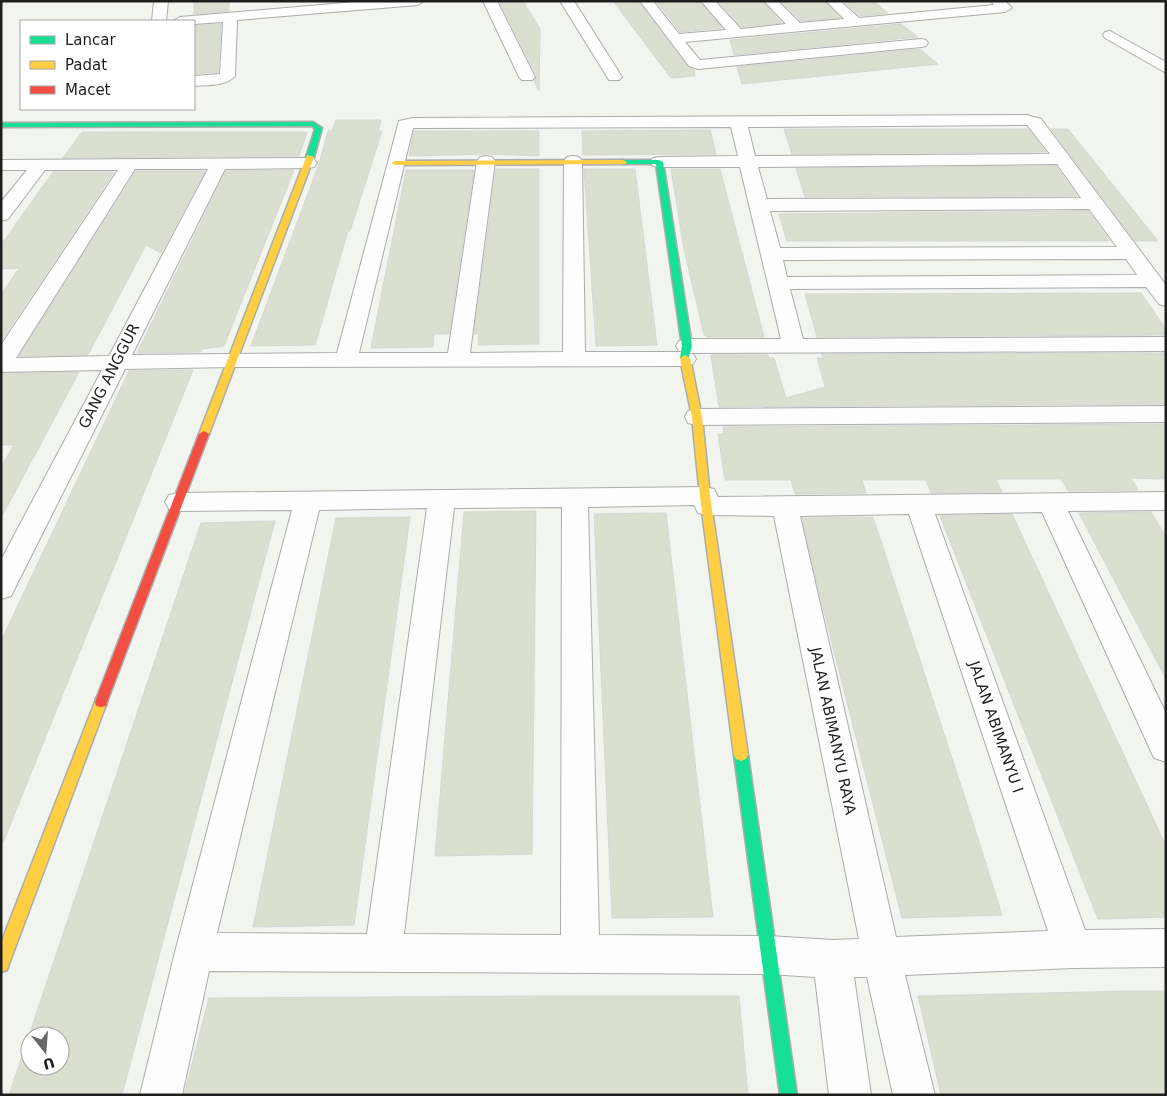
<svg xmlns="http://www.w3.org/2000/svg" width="1167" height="1096" viewBox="0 0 1167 1096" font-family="'DejaVu Sans',sans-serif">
	<rect width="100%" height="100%" fill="#f2f4f0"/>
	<!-- building -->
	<g fill="#dadfd0" stroke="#d5d7d3" fill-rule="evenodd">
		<polygon points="194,1 229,1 229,11 194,14"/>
		<polygon points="499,1 523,1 540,29 539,91 534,81 537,76"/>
		<polygon points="613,1 638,1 688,67 694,70 695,76 671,78"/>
		<polygon points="656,1 699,1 722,28 680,32"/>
		<polygon points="718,1 762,1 782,23 742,27"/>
		<polygon points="781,1 824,1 840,18 801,21"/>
		<polygon points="843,1 873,1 888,13 860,16"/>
		<polygon points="221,24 218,72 194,74 194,26"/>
		<polygon points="901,24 918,37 734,55 730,40"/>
		<polygon points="920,49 938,64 742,84 737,67"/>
		<polygon points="336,120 381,120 378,131 382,131 350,231 348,231 315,345 251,346 319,164 328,131 332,131"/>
		<polygon points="784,129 1028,129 1046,152 792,154"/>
		<polygon points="1051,129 1068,129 1158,241 1135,241"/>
		<polygon points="710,130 716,154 583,155 582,131"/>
		<polygon points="414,131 539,131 539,156 486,154 409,156"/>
		<polygon points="82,132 307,132 299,156 63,158"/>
		<polygon points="1056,166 1077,196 805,197 796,168"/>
		<polygon points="496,169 539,169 539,344 478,345 479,334 474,334"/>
		<polygon points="584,169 635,169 657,345 596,346"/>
		<polygon points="671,169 720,169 764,337 708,337 704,335 684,249"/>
		<polygon points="294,170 224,346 202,349 201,352 137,353 226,171"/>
		<polygon points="406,170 474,170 449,334 434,334 433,347 371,348"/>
		<polygon points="136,171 205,171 161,253 146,245 88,355 19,356"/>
		<polygon points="53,172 114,172 1,341 1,295 19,268 1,269 1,245"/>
		<polygon points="1088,211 1110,241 787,241 779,214"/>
		<polygon points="1141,293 1166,329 1166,335 817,337 805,294"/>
		<polygon points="1166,353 1166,404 719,407 711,355 768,355 769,358 774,358 786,398 825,387 817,358 823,358 822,354"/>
		<polygon points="193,370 3,843 1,843 1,641 129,371"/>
		<polygon points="79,372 38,449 1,518 1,467 14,445 1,445 1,374"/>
		<polygon points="1166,424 1166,479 1131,478 1138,490 1068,491 1061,479 996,479 1002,492 931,493 926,480 862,480 866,493 795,494 791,480 725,480 718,434 724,434 723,427"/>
		<polygon points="536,511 532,854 435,856 464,512"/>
		<polygon points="1151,512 1166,537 1166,679 1079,513"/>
		<polygon points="666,513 713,917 612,918 594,514"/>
		<polygon points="1012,514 1166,846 1166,917 1098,919 940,516"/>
		<polygon points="410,517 354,925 253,927 336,518"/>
		<polygon points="873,517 967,804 1002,915 902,918 820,596 802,518"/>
		<path d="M275,521L122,1095H9L201,523ZM30,1036H60V1066H30Z"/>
		<polygon points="1130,991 1166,991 1166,1095 941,1095 918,996"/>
		<polygon points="541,996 739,996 748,1095 184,1095 209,998"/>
	</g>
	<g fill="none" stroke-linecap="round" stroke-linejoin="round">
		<!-- street casing -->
		<g stroke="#acadaa" stroke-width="2">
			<g id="street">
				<polygon points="154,1 168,1 166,21 152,21"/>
				<path d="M367,1H424L418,5L237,20L235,76C227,86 206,85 194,86V76L220,74L223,22L194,24V21H173L180,17Z"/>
				<polygon points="483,1 497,1 535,77 532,80 522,80 519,77"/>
				<polygon points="560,1 574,1 622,77 619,80 609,80"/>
				<polygon points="640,1 653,1 679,34 726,30 701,1 715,1 741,29 786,24 764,1 778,1 800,23 844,19 826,1 840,1 859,18 994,5 991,1 1005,1 1012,8 1005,12 685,42 700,60 921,39 926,40 928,43 926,46 921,47 698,69 689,66"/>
				<polygon points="1110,31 1166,62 1166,73 1105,38 1103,35 1105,32"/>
				<path d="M1027,115L1041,119L1166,285V306L1159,304L1146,287L790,289L803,339L1166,337V351L687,353L693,354L696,359L693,364L685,366L231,367L125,369L11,596L1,599V560L102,370L1,372V345L118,170H45L8,219L1,221V202L27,170H1V160L308,158L314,159L317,163L314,167L308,168L225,169L132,355L337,353L399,121L413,118ZM1027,125L1050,154L755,156L748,127ZM731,127L738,156L659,157L653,158L650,162L653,166L659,167H740L781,339H687L679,341L676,346L679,351L685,352H585L582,161L579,157L573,156L567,157L564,161L563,352L470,353L495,161L492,157L486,156L480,157L477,161L448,353H359L413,128ZM1057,164L1081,198L767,199L758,167ZM135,169H208L109,356L16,358ZM1089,209L1117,247L780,248L770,211ZM1126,259L1137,275L787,277L783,260Z"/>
				<polygon points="1166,406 1166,422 697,425 688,423 685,417 688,411 697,409"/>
				<path d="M705,487L714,489L718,497L1166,492V510L1068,511L1166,713V762L1154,758L1042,512L935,514L1085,930L1166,929V967L1073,968L905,975L935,1095H893L867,977H854L871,1095H829L815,977L769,974L209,971L182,1095H140L175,952L292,510L178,511L169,509L165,502L169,495L178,493ZM694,505L698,513L707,515L774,516L859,939L832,940L769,936L599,935L588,507ZM562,507L561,935L404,934L454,508ZM427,508L367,934L217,933L319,510ZM909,514L1048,931L896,937L800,516Z"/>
			</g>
		</g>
		<!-- fast casing -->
		<g stroke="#acadaa" stroke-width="3">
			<g id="fast">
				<polygon points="313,122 322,128 314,157 310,159 306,157 315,129 312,126 1,127 1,123"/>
				<polygon points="620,160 659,160 663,162 692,346 688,360 685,361 680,358 682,346 656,164 623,164 619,162"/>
				<polygon points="741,749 746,751 748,755 797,1095 780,1095 734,755 736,751"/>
			</g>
		</g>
		<!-- slow casing -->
		<g stroke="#acadaa" stroke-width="3">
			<g id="slow">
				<polygon points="307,155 314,157 209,434 208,436 200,436 199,434"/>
				<polygon points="623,160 627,162 626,164 395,165 391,163 395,161"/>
				<polygon points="685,355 690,358 702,417 710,496 748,755 746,759 741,761 736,759 734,755 700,496 692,417 680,358"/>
				<polygon points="101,697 106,698 107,702 9,964 7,970 1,972 1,943 95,702 96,698"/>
			</g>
		</g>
		<!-- jam casing -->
		<g stroke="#acadaa" stroke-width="3">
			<polygon id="jam" points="204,431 209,434 107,702 106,706 101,707 96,706 95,702 199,434"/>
		</g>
		<!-- street -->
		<use href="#street" fill="#fdfdfd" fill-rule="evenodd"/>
		<!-- fast -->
		<use href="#fast" fill="#16e098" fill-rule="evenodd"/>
		<!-- slow -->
		<use href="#slow" fill="#ffcf43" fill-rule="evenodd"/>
		<!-- jam -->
		<use href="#jam" fill="#f24e42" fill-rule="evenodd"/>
	</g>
	<g text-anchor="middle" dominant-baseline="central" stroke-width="4" stroke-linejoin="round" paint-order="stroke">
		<!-- street labels -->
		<g font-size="15" fill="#1e1e1c" stroke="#fff">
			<text transform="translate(109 376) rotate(-63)">GANG ANGGUR</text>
			<text transform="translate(996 727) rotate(71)">JALAN ABIMANYU I</text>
			<text transform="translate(833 731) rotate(78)">JALAN ABIMANYU RAYA</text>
		</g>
	</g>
	<!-- border -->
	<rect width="1167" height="1096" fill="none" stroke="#1e1e1c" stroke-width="5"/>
	<!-- legend -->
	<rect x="20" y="20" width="175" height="90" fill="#ffffff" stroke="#a5a5a4"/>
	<rect x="30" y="36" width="25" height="8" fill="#16e098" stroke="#a5a5a4"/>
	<text x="65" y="45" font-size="15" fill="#1e1e1c">Lancar</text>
	<rect x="30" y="61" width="25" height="8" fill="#ffcf43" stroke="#a5a5a4"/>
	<text x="65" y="70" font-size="15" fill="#1e1e1c">Padat</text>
	<rect x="30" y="86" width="25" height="8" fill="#f24e42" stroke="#a5a5a4"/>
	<text x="65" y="95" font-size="15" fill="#1e1e1c">Macet</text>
	<!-- north arrow -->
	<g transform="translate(45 1051) rotate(163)"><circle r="24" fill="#ffffff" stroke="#a5a5a4"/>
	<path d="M0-4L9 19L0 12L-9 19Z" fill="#686966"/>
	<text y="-8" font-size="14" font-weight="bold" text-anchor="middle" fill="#1e1e1c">U</text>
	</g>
</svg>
